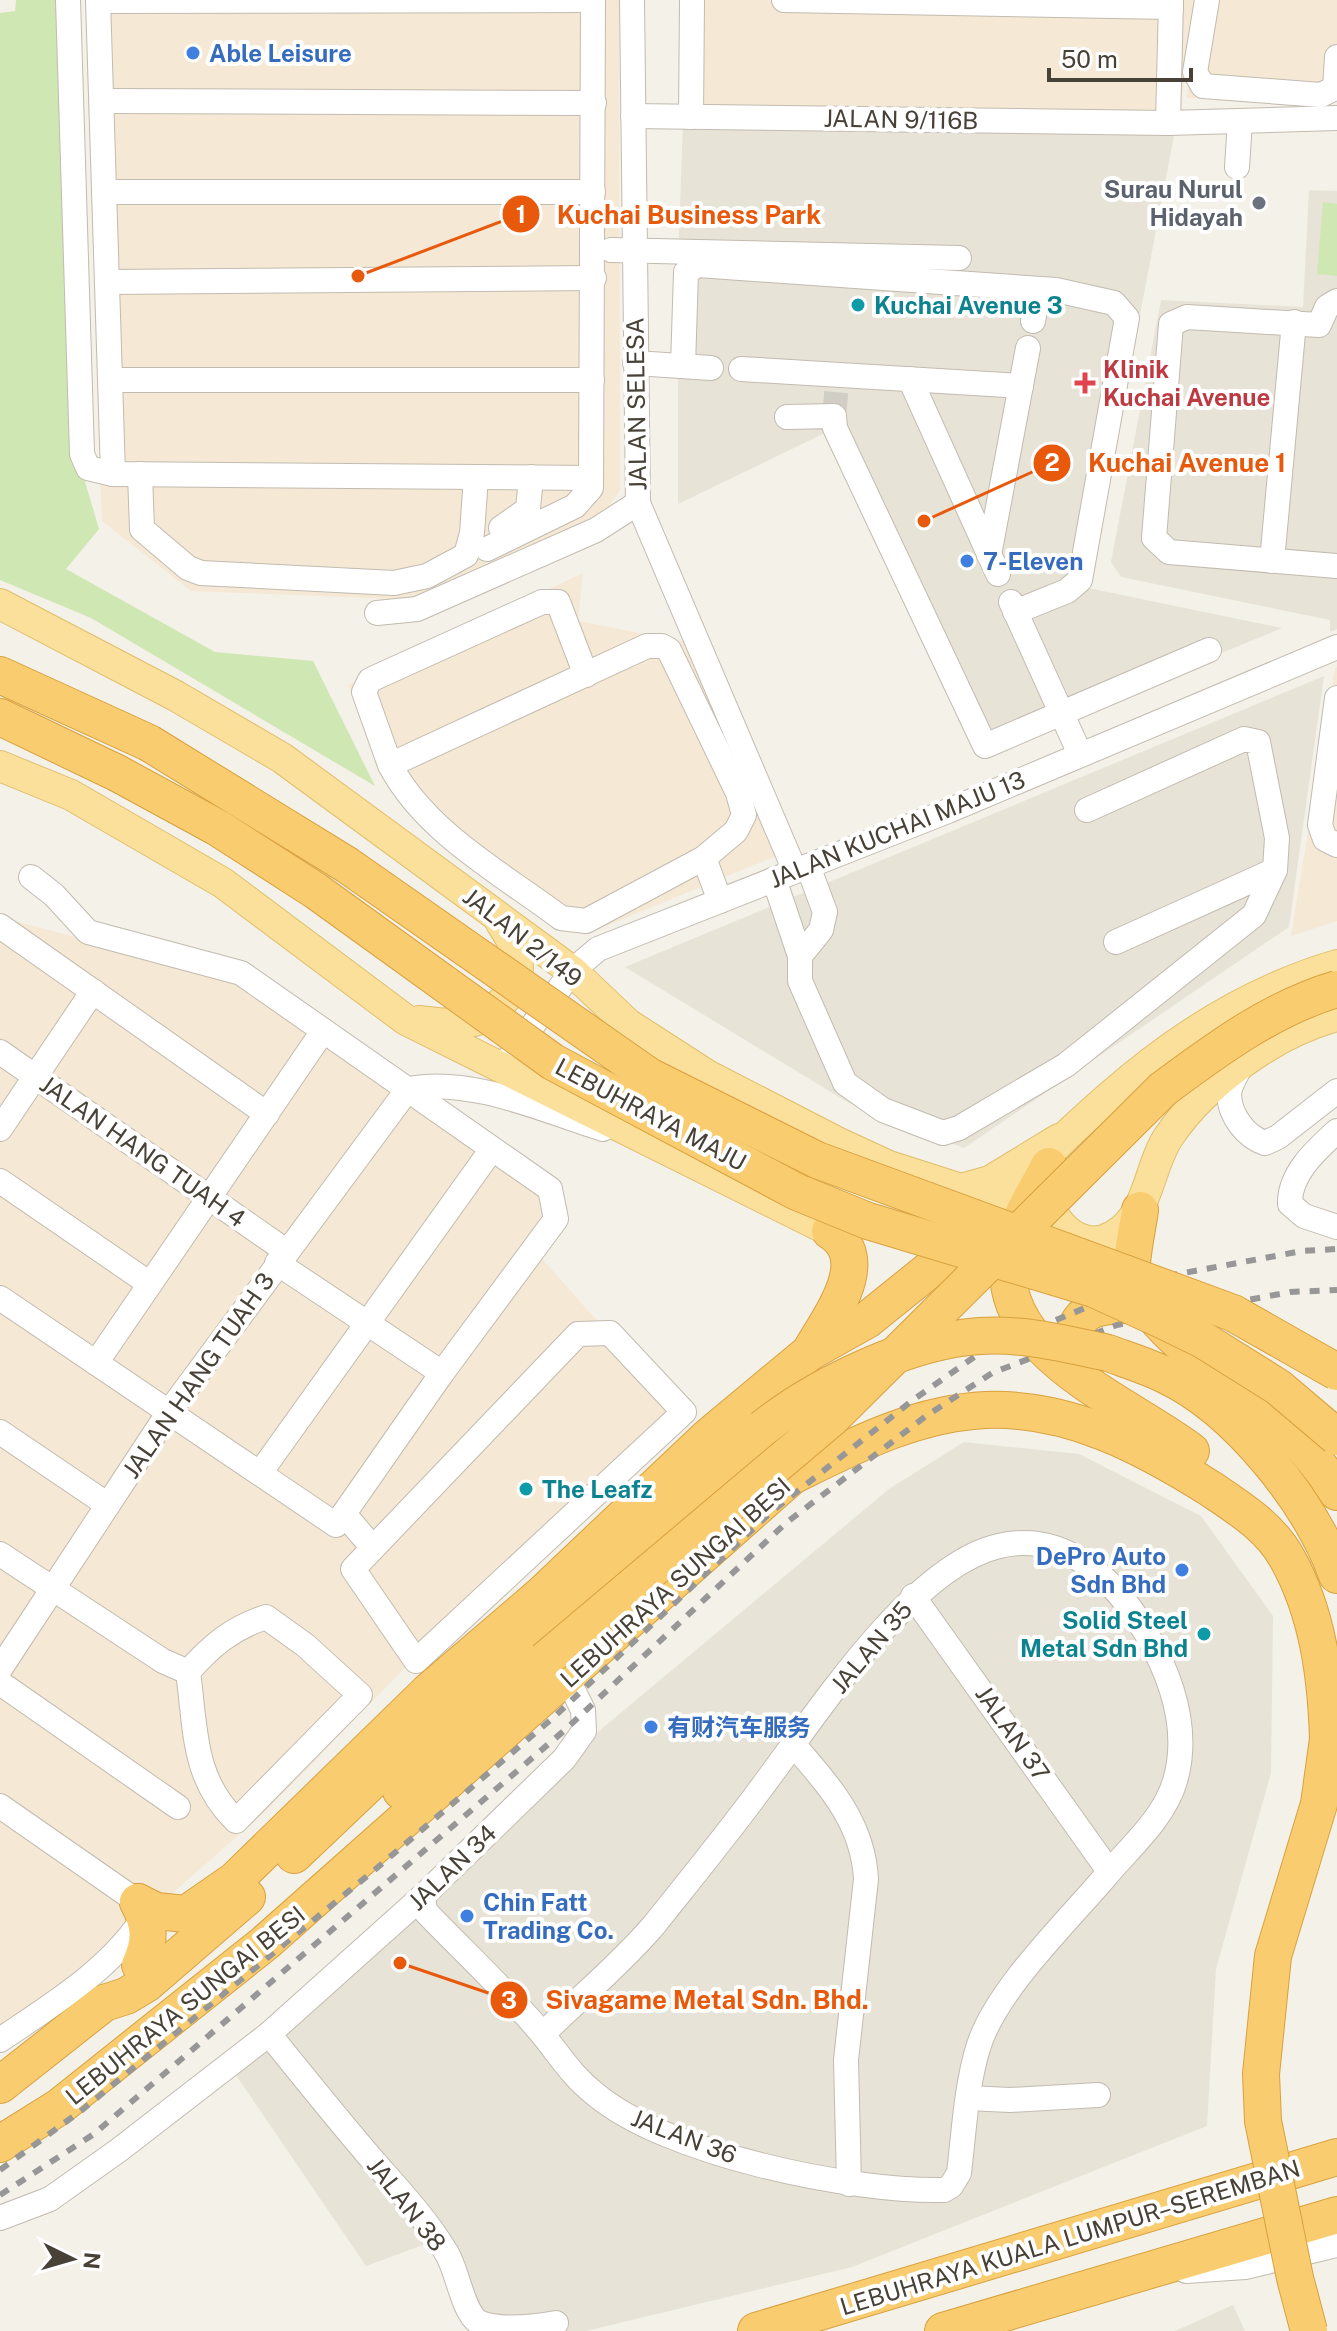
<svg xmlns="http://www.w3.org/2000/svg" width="1337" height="2331" viewBox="0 0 1337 2331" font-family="'Public Sans','Noto Sans SC',sans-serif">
	<rect width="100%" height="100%" fill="#f4f1e9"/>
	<!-- residential -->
	<g fill="#e8e3d7">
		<polygon points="1177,120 1088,588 1282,628 979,753 829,431 678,504 678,260 683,123"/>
		<polygon points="1309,190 1337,191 1337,629 1330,632 1330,620 1121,577 1111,562 1161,300 1303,307"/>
		<polygon points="1324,676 1289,927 964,1148 849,1103 625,967"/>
		<polygon points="964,1442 1079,1454 1201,1516 1273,1616 1271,1773 1216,1969 1207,2126 852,2267 586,2331 468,2331 434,2241 366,2266 223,2056 444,1883 599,1731 889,1489"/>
		<polygon points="1233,2305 1245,2331 1175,2331"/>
	</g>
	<!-- commercial -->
	<g fill="#f5e8d5">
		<polygon points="85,0 619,0 620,490 605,512 419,600 191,591 102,521"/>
		<polygon points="684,0 1200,0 1177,120 683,123"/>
		<polygon points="1206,0 1337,0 1337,90 1323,100 1186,98"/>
		<polygon points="583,573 578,621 686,642 776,856 584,935 407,807 348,685"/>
		<polygon points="1337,667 1337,921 1291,936 1335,668"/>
		<polygon points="0,917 236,980 543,1192 547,1219 530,1245 678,1412 421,1651 267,1810 126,1934 0,2032"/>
	</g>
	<!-- green -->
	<g fill="#cfe7b3">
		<polygon points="16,0 62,0 79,461 99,529 66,569 215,652 313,661 375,786 91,618 0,580 0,13 15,11"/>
		<polygon points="1323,202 1337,204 1337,276 1317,274"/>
	</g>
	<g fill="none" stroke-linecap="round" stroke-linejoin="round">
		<!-- minor-tunnel -->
		<polyline stroke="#d1cec5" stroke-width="24" stroke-dasharray="24 12" stroke-linecap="butt" points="834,416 838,375"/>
		<!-- minor casing -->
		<g stroke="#c2bbaf" stroke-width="26">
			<g id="minor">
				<polyline points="68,0 82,454 88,468 113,474 591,478"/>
				<polyline points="98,0 113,474"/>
				<polyline points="632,0 638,503 795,871"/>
				<polyline points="784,0 1171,7"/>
				<polyline points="1207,0 1195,72 1203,86 1321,95 1335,88 1337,57"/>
				<polyline points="98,1 593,0"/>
				<polyline points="104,101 594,103"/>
				<polyline points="633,116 1168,123 1337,118"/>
				<polyline points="691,117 692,0"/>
				<polyline points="1168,123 1171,0"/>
				<polyline points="1237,167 1240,121"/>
				<polyline points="106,192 593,192"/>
				<polyline points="611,250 959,258"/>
				<polyline points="108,282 594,278"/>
				<polyline points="1337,301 1327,307 1319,325 1187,317 1171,324 1154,538 1169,552 1337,566"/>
				<polyline points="1033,321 1039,289"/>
				<polyline points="635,363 711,368"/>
				<polyline points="683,366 686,272 698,265 1056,290 1114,303 1127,318 1080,580 1067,591 1015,612"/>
				<polyline points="741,369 1021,386"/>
				<polyline points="910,379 998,574"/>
				<polyline points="111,380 592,380"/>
				<polyline points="787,417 834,416 835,428 985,746 1209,650"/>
				<polyline points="140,474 142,529 188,568 201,573 394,583 427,576 466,555 472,533 476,477"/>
				<polyline points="501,528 528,509 531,477"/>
				<polyline points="487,549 575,506 591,488 593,0"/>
				<polyline points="989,555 1028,348"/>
				<polyline points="1272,561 1294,322"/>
				<polyline points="1011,602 1080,754"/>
				<polyline points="377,613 417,609 596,530 638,503"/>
				<path d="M647,646H662L669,650L738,793L744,815L736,831L704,858L586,921L561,918C501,873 425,832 390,765Z"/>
				<polyline points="1337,698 1320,825 1325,839 1337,845"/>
				<polyline points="390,765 364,692 370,680 542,602 558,602 586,675"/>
				<polyline points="704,858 720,901"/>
				<polyline points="808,866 825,912 821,930 800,956 800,981 845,1083 883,1110 943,1133 959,1128 1066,1065 1254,915 1275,870 1277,838 1258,742 1244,739 1087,810"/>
				<polyline points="774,879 800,956"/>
				<polyline points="0,926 267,1114"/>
				<polyline points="1116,942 1275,870"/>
				<polyline points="0,1052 286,1251"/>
				<path d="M1241,1066C1237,1074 1229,1086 1229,1095C1230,1116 1246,1137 1265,1143L1278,1137L1337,1091"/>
				<polyline points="502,1068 572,971 598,949 948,811 1337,647"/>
				<path d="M408,1089C472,1077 542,1110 603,1129"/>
				<polyline points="0,1129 93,991"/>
				<path d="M1337,1131C1316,1150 1289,1174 1290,1204L1304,1216L1337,1227"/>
				<polyline points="0,1181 150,1284"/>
				<polyline points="277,1263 442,1373"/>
				<polyline points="0,1298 336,1525 442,1373 556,1219 550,1189 241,973 88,932 54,895 31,877"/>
				<polygon points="610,1333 684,1412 416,1661 353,1569 578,1334"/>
				<polyline points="96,1363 323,1031"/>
				<polyline points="0,1432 108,1505"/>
				<polyline points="260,1473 492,1149"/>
				<polyline points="344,1514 373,1548"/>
				<polyline points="0,1554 163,1661 188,1672"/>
				<polyline points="913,1596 1109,1871"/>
				<path d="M266,1617L305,1645L360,1695L236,1821C192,1778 196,1729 188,1672C211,1646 232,1628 266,1617Z"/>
				<polyline points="0,1669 169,1412 408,1089"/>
				<polyline points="0,1683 178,1807"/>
				<path d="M793,1744C829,1786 863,1822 866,1879L846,2060L849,2184"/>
				<polyline points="0,1806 138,1902"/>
				<path d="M423,1896L425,1911C464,1952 507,1991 543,2035C560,2056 573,2077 595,2094C666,2154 851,2192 944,2190L951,2186L959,2173C964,2131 966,2088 978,2048C995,1991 1066,1923 1105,1877C1129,1848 1164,1819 1175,1781C1190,1730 1172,1678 1146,1633C1116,1581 1066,1530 999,1546C910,1566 813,1720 759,1791C725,1837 689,1881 654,1925C621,1964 579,1998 543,2034"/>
				<path d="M269,2034C302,2075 335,2116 370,2157C396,2187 425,2217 446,2252C458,2271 462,2310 478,2322C499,2331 533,2327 556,2323"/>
				<path d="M0,2040C50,2006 113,1968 145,1915"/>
				<polyline points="968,2098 1010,2100 1098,2095"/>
				<polyline points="0,2218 50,2199 119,2150 269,2034 423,1896 564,1759 584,1731 583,1710 567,1678"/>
				<polyline points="1186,2271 1245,2267 1337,2245"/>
			</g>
		</g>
		<!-- major casing -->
		<g stroke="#e0be6b" stroke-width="32">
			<g id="major">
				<polyline points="0,604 176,696 282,758 572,971 628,1024 707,1075 837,1142 889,1166 961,1189 990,1181 1059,1139"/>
				<polyline points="0,766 71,795 223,883 406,1020 830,1231"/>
				<path d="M419,1021C437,1023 455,1026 474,1021C482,1020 488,1013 495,1008C527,984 522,953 501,923"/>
				<path d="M1047,1183C1043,1216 1078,1256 1113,1236C1149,1217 1148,1167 1169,1136C1206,1082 1274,1033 1337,1016"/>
				<path d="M965,1236C1079,1123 1178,1012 1337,965"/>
			</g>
		</g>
		<!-- highway casing -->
		<g stroke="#d8a13e" stroke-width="38">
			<g id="highway">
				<polyline points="0,675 149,743"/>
				<polyline points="0,717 117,773"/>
				<path d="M1049,1166C1036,1191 1019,1217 1012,1244C983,1349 1124,1400 1191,1451"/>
				<path d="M1140,1210C1138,1227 1128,1268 1133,1283C1149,1331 1251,1398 1291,1435C1309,1451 1324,1471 1337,1492"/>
				<path d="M810,1352C828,1319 876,1260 830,1231"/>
				<path d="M1108,1353C1127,1360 1147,1366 1165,1375C1237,1409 1310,1501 1337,1575"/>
				<path d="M1064,1366C1079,1306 1082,1307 1142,1304"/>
				<polyline points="401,1791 545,1660"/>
				<polyline points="294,1855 434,1722 584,1596 763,1428"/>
				<polyline points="138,1902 156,1911 186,1914 235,1880 428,1692 540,1596 709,1436 810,1352 867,1320 939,1262"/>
				<path d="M138,1902C150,1925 151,1941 140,1965"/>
				<polyline points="0,2085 104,2003 126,1996 146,1984 247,1897"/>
				<path d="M0,2144L59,2107L265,1943L792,1476C853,1446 916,1413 986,1410C1069,1407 1143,1446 1211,1489C1239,1508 1270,1527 1287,1558C1318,1613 1326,1677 1328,1739"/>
				<polyline points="756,2331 1337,2157"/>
				<polyline points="943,2331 1337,2215"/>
			</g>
		</g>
		<!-- minor -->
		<use href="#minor" stroke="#fff" stroke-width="24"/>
		<!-- major -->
		<use href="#major" stroke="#fbe09b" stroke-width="30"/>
		<!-- highway -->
		<use href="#highway" stroke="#f9cc6f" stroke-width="36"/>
		<!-- rail -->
		<g stroke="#979797" stroke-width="6" stroke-dasharray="10 10" stroke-linecap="butt">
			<polyline points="0,2170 82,2110 377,1868 554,1717 770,1513 913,1400 984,1350 1157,1278 1302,1251 1337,1249"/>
			<polyline points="0,2195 94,2134 566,1729 786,1523 926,1416 992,1373 1117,1325 1290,1292 1337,1290"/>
		</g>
		<!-- highway-bridge casing -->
		<g stroke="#d8a13e" stroke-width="38" stroke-linecap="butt">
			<g id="highway-bridge">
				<polyline points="149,743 347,865 649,1076 817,1160 1233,1313 1337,1372"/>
				<polyline points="117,773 218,828 316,891 553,1062 797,1192 868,1221 1094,1289 1162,1320 1203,1340 1278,1387 1337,1437"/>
				<path d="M763,1428C817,1385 910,1340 980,1336C1023,1333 1066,1344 1108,1353"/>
				<path d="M545,1660L832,1418L1163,1089C1217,1049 1272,1008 1337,989"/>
				<polyline points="1309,2331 1295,2278 1263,2121 1261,2074 1273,1956 1319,1804 1328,1739"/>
			</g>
		</g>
		<!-- highway-bridge -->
		<use href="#highway-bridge" stroke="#f9cc6f" stroke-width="36"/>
	</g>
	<!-- markers -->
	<g fill="#3f7fe0" stroke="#fff" stroke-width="3">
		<circle cx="193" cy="53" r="8"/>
		<circle cx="967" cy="561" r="8"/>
		<circle cx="1182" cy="1570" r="8"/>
		<circle cx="651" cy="1727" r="8"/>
		<circle cx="467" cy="1916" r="8"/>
	</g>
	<circle fill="#6b7280" stroke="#fff" stroke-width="3" cx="1259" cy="203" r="8"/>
	<g fill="#0f9aa8" stroke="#fff" stroke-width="3">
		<circle cx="858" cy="305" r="8"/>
		<circle cx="526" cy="1489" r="8"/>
		<circle cx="1204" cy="1634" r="8"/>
	</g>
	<path fill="#e0444e" stroke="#fff" stroke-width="3" d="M1081 371h8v8h8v8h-8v8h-8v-8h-8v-8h8z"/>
	<g text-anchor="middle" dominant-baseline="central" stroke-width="8" stroke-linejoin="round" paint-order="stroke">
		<!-- shop labels -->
		<g font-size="24" font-weight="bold" fill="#366cbe" stroke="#fff" text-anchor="start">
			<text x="209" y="53">Able Leisure</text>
			<text x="983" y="561">7-Eleven</text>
			<text x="1166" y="1556" text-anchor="end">DePro Auto<tspan x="1166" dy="28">Sdn Bhd</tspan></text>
			<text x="667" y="1727">有财汽车服务</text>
			<text x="483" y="1902">Chin Fatt<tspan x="483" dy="28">Trading Co.</tspan></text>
		</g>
		<!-- street labels -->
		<g font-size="24" fill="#474137" stroke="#fff">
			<text transform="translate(901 119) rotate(1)">JALAN 9/116B</text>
			<text transform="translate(636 404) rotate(-91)">JALAN SELESA</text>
			<text transform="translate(897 829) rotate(-22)">JALAN KUCHAI MAJU 13</text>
			<text transform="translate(523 937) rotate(38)">JALAN 2/149</text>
			<text transform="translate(651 1114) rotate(28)">LEBUHRAYA MAJU</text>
			<text transform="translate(143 1151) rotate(35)">JALAN HANG TUAH 4</text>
			<text transform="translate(198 1375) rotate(-55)">JALAN HANG TUAH 3</text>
			<text transform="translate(675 1582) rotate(-42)">LEBUHRAYA SUNGAI BESI</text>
			<text transform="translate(871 1647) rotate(-50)">JALAN 35</text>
			<text transform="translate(1013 1733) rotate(55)">JALAN 37</text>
			<text transform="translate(452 1867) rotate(-44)">JALAN 34</text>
			<text transform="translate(185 2005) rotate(-39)">LEBUHRAYA SUNGAI BESI</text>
			<text transform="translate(684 2136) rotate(21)">JALAN 36</text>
			<text transform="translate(407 2204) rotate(52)">JALAN 38</text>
			<text transform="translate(1070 2237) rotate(-17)">LEBUHRAYA KUALA LUMPUR–SEREMBAN</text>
		</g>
		<!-- worship labels -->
		<g font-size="24" font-weight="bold" fill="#5b616d" stroke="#fff" text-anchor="end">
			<text x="1243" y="189">Surau Nurul<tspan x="1243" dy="28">Hidayah</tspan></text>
		</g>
		<!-- culture labels -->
		<g font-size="24" font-weight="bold" fill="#0d838f" stroke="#fff" text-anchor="start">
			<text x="874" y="305">Kuchai Avenue 3</text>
			<text x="542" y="1489">The Leafz</text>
			<text x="1188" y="1620" text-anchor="end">Solid Steel<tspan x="1188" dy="28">Metal Sdn Bhd</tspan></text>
		</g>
		<!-- health labels -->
		<g font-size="24" font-weight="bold" fill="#be3a42" stroke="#fff" text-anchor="start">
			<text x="1103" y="369">Klinik<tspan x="1103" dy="28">Kuchai Avenue</tspan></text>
		</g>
	</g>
	<!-- callouts -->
	<path fill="none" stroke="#e8590c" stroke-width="3" d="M358 276L521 214M924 521L1052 463M400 1963L509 2000"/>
	<g fill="#e8590c" stroke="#fff" stroke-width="3">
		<circle cx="358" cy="276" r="8"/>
		<circle cx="924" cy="521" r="8"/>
		<circle cx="400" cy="1963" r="8"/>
		<circle cx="521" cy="214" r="20"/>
		<circle cx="1052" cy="463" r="20"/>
		<circle cx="509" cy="2000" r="20"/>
	</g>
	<g font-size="24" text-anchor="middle" font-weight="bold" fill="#fff">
		<text x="521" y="223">1</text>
		<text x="1052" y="471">2</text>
		<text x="509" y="2009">3</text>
	</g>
	<g font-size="26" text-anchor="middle" font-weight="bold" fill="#e8590c" stroke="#fff" stroke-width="8" stroke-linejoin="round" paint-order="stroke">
		<text x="689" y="224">Kuchai Business Park</text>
		<text x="1187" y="472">Kuchai Avenue 1</text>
		<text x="707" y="2009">Sivagame Metal Sdn. Bhd.</text>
	</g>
	<!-- north arrow -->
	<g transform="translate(72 2259) rotate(95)" stroke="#ffffff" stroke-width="6" paint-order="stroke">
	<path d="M0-6L14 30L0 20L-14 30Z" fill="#474137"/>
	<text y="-12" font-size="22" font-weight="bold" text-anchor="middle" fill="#474137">N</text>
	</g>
	<!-- scale -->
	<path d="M1049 68v12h142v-12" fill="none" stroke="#474137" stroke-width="4"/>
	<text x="1061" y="68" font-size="24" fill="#474137" stroke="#ffffff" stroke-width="6" paint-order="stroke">50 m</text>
</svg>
